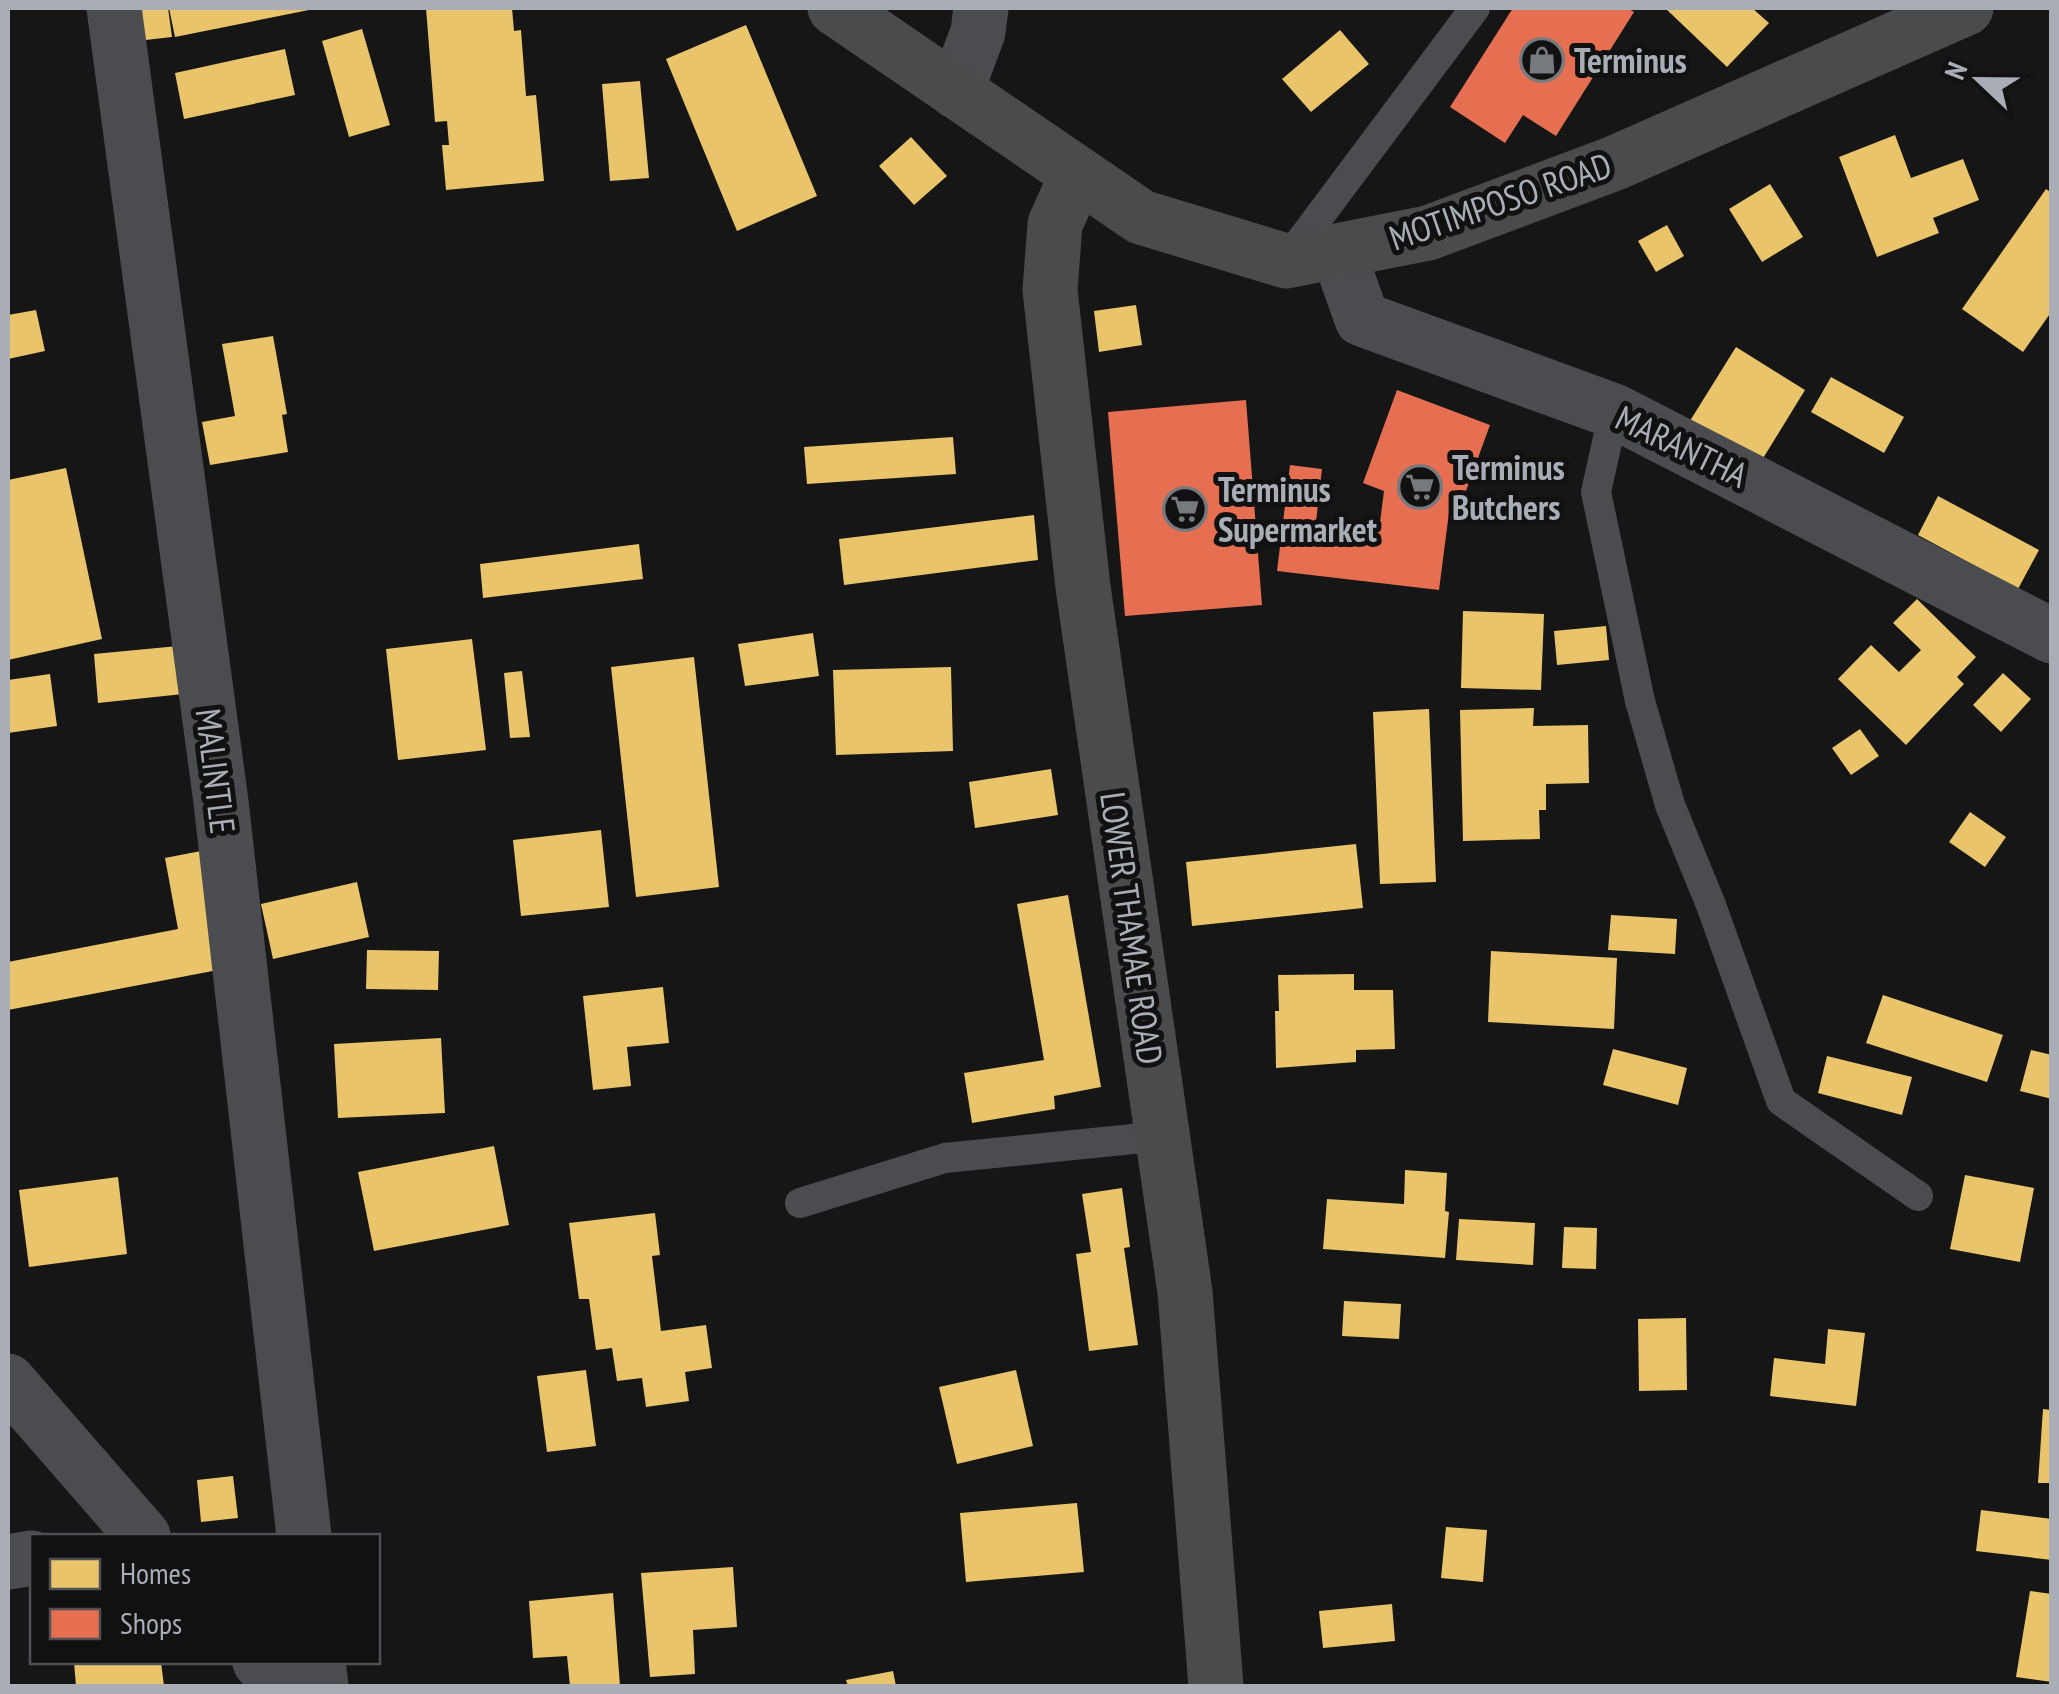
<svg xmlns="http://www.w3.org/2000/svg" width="2059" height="1694" viewBox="0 0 2059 1694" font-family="'PT Sans Narrow',sans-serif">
	<rect width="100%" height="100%" fill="#161617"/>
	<!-- homes -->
	<g fill="#e9c46a">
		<polygon points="124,8 168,8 172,37 128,42"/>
		<polygon points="169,8 314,8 314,9 175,37"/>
		<polygon points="426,8 512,8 514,31 521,30 526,96 536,95 544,181 446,190 442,145 449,145 447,121 435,122"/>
		<polygon points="1665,8 1752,8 1769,23 1727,67"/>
		<polygon points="746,25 817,196 737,231 666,59"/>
		<polygon points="362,29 390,125 349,137 322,41"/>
		<polygon points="1340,30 1369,64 1311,112 1282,79"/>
		<polygon points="285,49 295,95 184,119 175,73"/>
		<polygon points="640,81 649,178 610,181 602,84"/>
		<polygon points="1895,135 1911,178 1963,159 1979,200 1933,218 1939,233 1877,257 1839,157"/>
		<polygon points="911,137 947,176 914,205 879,166"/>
		<polygon points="1770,184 1803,237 1762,262 1729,209"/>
		<polygon points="2046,189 2052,193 2052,311 2023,352 1962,309"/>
		<polygon points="1667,225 1684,256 1656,272 1638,241"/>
		<polygon points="1136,305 1142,345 1099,352 1094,311"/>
		<polygon points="36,310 45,351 8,359 8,315"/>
		<polygon points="273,336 287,414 282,415 288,452 210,465 202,422 235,416 222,344"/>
		<polygon points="1736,347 1805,390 1757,468 1688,424"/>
		<polygon points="1831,377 1904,417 1884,453 1811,412"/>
		<polygon points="953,437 956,474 807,484 804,447"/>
		<polygon points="66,468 102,639 8,660 8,480"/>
		<polygon points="1938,496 2039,550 2018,589 1918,535"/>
		<polygon points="1034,515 1038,560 844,585 839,539"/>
		<polygon points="639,544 643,579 483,598 480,564"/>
		<polygon points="1917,599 1976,657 1957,677 1964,684 1906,745 1838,679 1871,645 1899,672 1921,650 1893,623"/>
		<polygon points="1463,611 1544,614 1541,690 1461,688"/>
		<polygon points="1606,626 1609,660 1557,665 1554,631"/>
		<polygon points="813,633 819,676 745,686 738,644"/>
		<polygon points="472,639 486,750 398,760 386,649"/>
		<polygon points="178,646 183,694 98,703 94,654"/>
		<polygon points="694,657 719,887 636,897 611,667"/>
		<polygon points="951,667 953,751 836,755 833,670"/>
		<polygon points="522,671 530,737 510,738 504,673"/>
		<polygon points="2003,673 2031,699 2001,732 1973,705"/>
		<polygon points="50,674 57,726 8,733 8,680"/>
		<polygon points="1534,708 1533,726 1588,725 1589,783 1546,784 1546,810 1539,810 1540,839 1463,841 1460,710"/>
		<polygon points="1429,709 1436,882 1380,884 1373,712"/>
		<polygon points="1860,729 1879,756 1851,775 1832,748"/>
		<polygon points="1051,769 1058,815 975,828 969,782"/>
		<polygon points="1970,812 2006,837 1985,867 1949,842"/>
		<polygon points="601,830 609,907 521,916 513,840"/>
		<polygon points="1356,844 1363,908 1192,926 1186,862"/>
		<polygon points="206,850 218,970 8,1010 8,962 178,929 165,858"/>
		<polygon points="357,882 369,937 273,959 261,904"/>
		<polygon points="1068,895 1101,1087 1054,1096 1055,1109 972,1123 964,1073 1044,1060 1017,904"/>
		<polygon points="1611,915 1677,919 1675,954 1608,950"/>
		<polygon points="367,950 439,951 438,990 366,989"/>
		<polygon points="1491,951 1617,958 1614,1029 1488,1022"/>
		<polygon points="1354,974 1354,990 1393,990 1395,1049 1356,1050 1356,1062 1276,1068 1275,1011 1279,1011 1278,975"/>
		<polygon points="663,987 669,1043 627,1047 631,1086 593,1090 583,996"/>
		<polygon points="1883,995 2003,1035 1987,1082 1866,1043"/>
		<polygon points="441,1038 445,1113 338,1118 334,1044"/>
		<polygon points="1613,1049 1687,1068 1678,1105 1603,1085"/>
		<polygon points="2031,1050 2052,1055 2052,1099 2020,1091"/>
		<polygon points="1827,1056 1912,1077 1902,1115 1818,1093"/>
		<polygon points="494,1146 509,1225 374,1251 358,1172"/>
		<polygon points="1405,1170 1447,1173 1445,1211 1449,1212 1445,1258 1323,1249 1327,1199 1404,1204"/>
		<polygon points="1965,1175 2034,1188 2020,1262 1950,1249"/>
		<polygon points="118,1177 127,1254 29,1267 19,1190"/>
		<polygon points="1122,1188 1130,1247 1124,1248 1138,1345 1089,1351 1076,1254 1091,1252 1082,1194"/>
		<polygon points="655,1213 660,1255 652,1256 661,1331 706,1325 712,1368 685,1372 689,1401 646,1407 642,1378 617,1381 612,1348 596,1350 589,1299 579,1299 569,1223"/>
		<polygon points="1459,1219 1535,1223 1533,1265 1456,1260"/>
		<polygon points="1564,1227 1597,1228 1596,1269 1562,1268"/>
		<polygon points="1344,1301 1401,1304 1399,1339 1342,1336"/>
		<polygon points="1686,1318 1687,1390 1639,1391 1638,1319"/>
		<polygon points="1828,1329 1865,1333 1856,1406 1770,1396 1774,1358 1825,1364"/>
		<polygon points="586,1370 596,1446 547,1452 537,1376"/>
		<polygon points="1016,1370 1033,1446 957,1464 939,1387"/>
		<polygon points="2043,1409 2052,1410 2052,1483 2038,1483"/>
		<polygon points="233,1476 238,1518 201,1522 197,1480"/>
		<polygon points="1077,1503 1084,1572 966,1582 960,1513"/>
		<polygon points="1981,1510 2052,1519 2052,1560 1976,1551"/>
		<polygon points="1446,1527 1487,1530 1483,1582 1441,1578"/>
		<polygon points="733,1567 737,1627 693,1630 695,1674 650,1677 641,1573"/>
		<polygon points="2030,1591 2052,1594 2052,1682 2016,1677"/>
		<polygon points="613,1593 620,1686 570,1686 567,1656 533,1658 529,1601"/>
		<polygon points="1392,1604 1395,1641 1323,1648 1319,1611"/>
		<polygon points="74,1662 161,1662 164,1686 76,1686"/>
		<polygon points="893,1671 896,1686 848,1686 846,1680"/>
	</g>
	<!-- shops -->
	<g fill="#e76f51">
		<polygon points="1513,8 1627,8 1634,12 1556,136 1523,115 1505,143 1450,107"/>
		<polygon points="1397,390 1490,425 1459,510 1450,505 1439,590 1277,571 1290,465 1322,469 1316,522 1379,530 1384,491 1363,483"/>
		<polygon points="1246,400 1262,605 1125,616 1108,412"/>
	</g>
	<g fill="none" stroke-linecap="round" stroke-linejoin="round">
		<!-- lane -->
		<g stroke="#4b4c4f" stroke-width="30">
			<polyline points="1288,258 1475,8"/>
			<polyline points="1614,411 1596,492 1640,701 1670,805 1711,905 1781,1101 1918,1196"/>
			<polyline points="800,1203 945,1158 1162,1136"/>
		</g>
		<!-- street -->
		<g stroke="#4b4c4f" stroke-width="55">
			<polyline points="114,8 221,802 304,1536"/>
			<polyline points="956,91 978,32 981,8"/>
			<polyline points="1338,251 1362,319 1614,411 2052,636"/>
			<polyline points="8,1381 143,1536"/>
			<polyline points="8,1562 32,1558"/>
			<polyline points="260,1662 283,1686"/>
			<polyline points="318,1662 321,1686"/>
		</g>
		<!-- secondary -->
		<g stroke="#4a4b4d" stroke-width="55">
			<polyline points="835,8 1141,217 1286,261 1428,233 1615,163 1966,8"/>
			<polyline points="1077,175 1055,224 1050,290 1083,587 1185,1292 1216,1686"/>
		</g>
	</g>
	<!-- icons -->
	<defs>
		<g id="shop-ring" transform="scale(2.25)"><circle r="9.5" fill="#111112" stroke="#76797e" stroke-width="1.5"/><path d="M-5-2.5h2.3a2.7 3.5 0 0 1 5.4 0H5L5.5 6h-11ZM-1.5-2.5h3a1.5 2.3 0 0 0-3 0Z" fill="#76797e"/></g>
		<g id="supermarket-ring" transform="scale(2.25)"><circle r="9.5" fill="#111112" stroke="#76797e" stroke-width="1.5"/><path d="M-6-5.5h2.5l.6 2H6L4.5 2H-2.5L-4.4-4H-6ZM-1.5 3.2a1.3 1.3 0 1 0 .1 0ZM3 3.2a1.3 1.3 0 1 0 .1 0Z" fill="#76797e"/></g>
	</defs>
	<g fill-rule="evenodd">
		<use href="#shop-ring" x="1542" y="60"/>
		<use href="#supermarket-ring" x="1420" y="487"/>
		<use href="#supermarket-ring" x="1185" y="509"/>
	</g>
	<g text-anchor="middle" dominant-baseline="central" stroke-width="10" stroke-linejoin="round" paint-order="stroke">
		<!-- poi labels -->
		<g font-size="35" font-weight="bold" fill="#a9aeb6" stroke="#111112" text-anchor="start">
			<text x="1574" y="60">Terminus</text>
			<text x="1452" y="467">Terminus<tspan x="1452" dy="40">Butchers</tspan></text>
			<text x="1218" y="489">Terminus<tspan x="1218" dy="40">Supermarket</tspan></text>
		</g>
		<!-- street labels -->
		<g font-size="35" fill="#a9aeb6" stroke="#111112">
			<text transform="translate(1500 201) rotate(-19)">MOTIMPOSO ROAD</text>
			<text transform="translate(1682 446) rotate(26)">MARANTHA</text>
			<text transform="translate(216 771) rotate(83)">MALINTLE</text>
			<text transform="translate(1132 928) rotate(82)">LOWER THAMAE ROAD</text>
		</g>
	</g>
	<!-- border -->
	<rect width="2059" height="1694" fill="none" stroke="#a9aeb6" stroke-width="20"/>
	<!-- legend -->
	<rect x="30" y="1534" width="350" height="130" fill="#111112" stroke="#4e5054" stroke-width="2.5"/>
	<rect x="50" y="1559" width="50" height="30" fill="#e9c46a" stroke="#4e5054" stroke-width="2.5"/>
	<text x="120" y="1584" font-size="30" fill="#a9aeb6">Homes</text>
	<rect x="50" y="1609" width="50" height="30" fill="#e76f51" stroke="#4e5054" stroke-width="2.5"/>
	<text x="120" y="1634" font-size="30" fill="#a9aeb6">Shops</text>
	<!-- north arrow -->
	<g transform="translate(1979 80) rotate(292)" stroke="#111112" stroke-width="8" paint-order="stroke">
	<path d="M0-8L18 38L0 25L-18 38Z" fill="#a9aeb6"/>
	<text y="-15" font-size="28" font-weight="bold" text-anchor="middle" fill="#a9aeb6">N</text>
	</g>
</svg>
